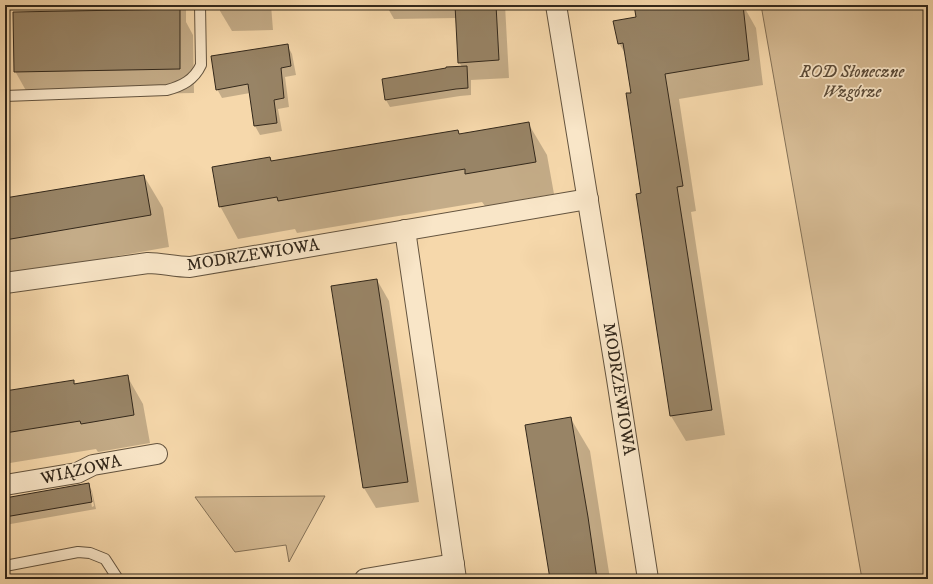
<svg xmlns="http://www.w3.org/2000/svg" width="933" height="584" viewBox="0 0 933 584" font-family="'IM FELL DW Pica',serif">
	<rect width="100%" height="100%" fill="#f6d8ab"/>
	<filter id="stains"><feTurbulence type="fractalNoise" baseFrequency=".005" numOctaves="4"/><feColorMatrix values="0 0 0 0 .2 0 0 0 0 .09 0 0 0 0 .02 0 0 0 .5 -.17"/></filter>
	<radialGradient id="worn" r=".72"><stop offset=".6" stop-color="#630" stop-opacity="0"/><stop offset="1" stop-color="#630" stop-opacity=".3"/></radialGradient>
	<!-- green -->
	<g fill="#d5ba93" stroke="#847157">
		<polygon points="761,5 928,5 928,579 862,579"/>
		<polygon points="325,496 289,562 286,545 235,552 195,497"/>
	</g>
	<!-- shadow -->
	<g fill="#0003" fill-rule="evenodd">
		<polygon points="106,5 186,5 186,22 193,35 194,93 29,96 15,71 106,12"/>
		<polygon points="220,5 271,5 273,30 232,31 220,11"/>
		<polygon points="386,5 505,5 509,78 471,80 471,95 460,96 390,107 386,100 462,67 459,62 457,18 394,19"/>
		<polygon points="635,5 743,5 756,28 763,85 679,99 696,211 691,212 725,435 686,441 671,416 637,195 642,194 632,94 627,57 619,43 637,18"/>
		<polygon points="287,45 292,54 296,75 285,77 289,107 278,109 282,131 260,135 255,126 250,93 222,98 217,89"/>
		<polygon points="528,123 547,155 554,194 485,206 482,202 297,233 295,229 238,239 220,206 270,158 272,162 457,131 459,135"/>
		<polygon points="144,176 163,208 169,247 9,275 7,271 5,271 5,199"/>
		<polygon points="377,280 389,301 419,502 376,508 364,488"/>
		<polygon points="127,376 143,404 150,443 98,452 96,449 10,463 7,458 5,459 5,392 73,381 75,384"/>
		<polygon points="571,419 590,451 610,579 551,579"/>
		<path d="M88,484L92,491L96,509L5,525V499ZM89,490H91L94,506L92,507Z"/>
	</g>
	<!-- building -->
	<g fill="#988466" stroke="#33281b">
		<polygon points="455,5 496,5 499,60 458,63"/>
		<polygon points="634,5 743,5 749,60 665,74 683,186 677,187 712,410 670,416 636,194 641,193 626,93 631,93 623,43 618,44 613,21 636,17"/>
		<polygon points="180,9 180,69 14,72 13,12"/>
		<polygon points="288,44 291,66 281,68 284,98 274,100 277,123 254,126 248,84 216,90 211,56"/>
		<polygon points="467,66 468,88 456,89 385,100 382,79 446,68 446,67"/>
		<polygon points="529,122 536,162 465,174 465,169 278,201 277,197 219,207 212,167 270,157 271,161 458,130 459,134"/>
		<polygon points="144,175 151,215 5,240 5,198"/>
		<polygon points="377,279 408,482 363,488 331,286"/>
		<polygon points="128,375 134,415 81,424 80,421 5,433 5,391 74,380 74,384"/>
		<polygon points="571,417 588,517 597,579 550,579 525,425"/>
		<polygon points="89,483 92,502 5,517 5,498"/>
	</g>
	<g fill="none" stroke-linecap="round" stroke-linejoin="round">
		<!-- lane casing -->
		<g stroke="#64543f" stroke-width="12">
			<g id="lane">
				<path d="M5,96L167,90C182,86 194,80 201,65L200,5"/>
				<polyline points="5,566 78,552 90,553 105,559 118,579"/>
			</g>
		</g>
		<!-- street casing -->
		<g stroke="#64543f" stroke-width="22">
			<g id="street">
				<polyline points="556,5 617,379 648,579"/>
				<polyline points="405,230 456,579"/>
				<path d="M5,283L148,263C162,263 175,267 190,267L588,199"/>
				<polyline points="5,485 77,473 93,465 157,454"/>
				<polyline points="365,579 454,564"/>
			</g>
		</g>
		<!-- lane -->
		<use href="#lane" stroke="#f9e6c8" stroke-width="10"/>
		<!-- street -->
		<use href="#street" stroke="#f9e6c8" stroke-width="20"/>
	</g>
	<g text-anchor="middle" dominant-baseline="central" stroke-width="3.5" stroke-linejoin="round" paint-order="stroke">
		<!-- park labels -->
		<g font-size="17" font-style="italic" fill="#5c4c39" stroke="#f9e6c8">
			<text x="852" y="72">ROD Słoneczne<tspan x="852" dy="20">Wzgórze</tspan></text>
		</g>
		<!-- street labels -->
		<g font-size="17" fill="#33281b" stroke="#f9e6c8">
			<text transform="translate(253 255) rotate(-9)">MODRZEWIOWA</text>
			<text transform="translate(619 389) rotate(81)">MODRZEWIOWA</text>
			<text transform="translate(81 470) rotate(-13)">WIĄZOWA</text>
		</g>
	</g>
	<!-- margin -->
	<rect width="933" height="584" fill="none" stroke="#f6d8ab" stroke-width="20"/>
	<rect x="6" y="6" width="921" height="572" fill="none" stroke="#33281b" stroke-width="2"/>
	<rect x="10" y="10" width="913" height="564" fill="none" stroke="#33281b"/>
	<rect width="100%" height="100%" filter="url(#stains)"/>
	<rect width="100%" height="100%" fill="url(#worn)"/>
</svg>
